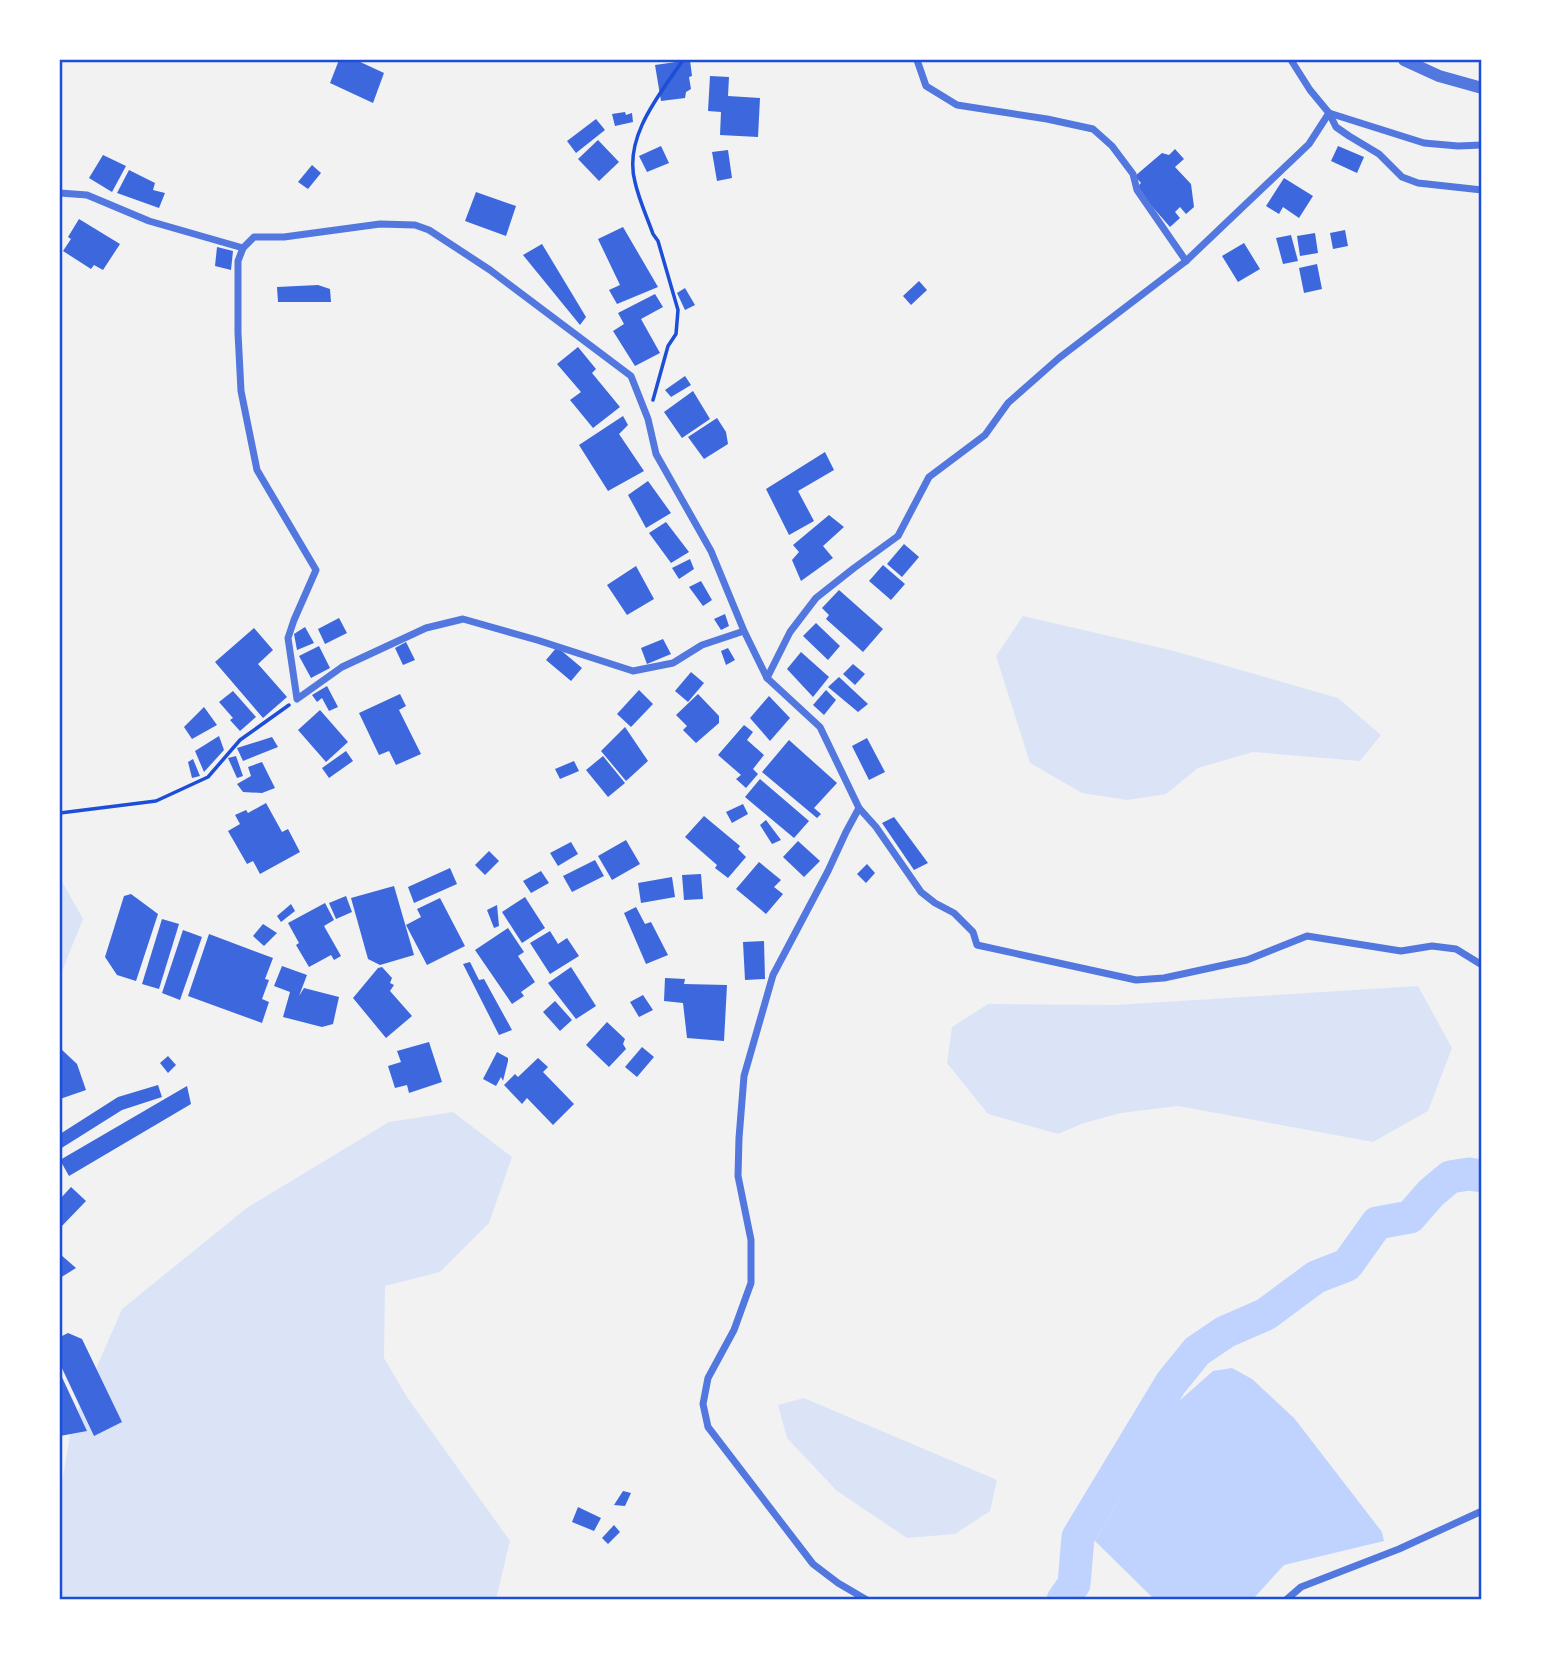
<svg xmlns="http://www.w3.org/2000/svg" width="1541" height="1659" viewBox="0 0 1541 1659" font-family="Ubuntu,sans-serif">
	<rect width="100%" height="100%" fill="#f2f2f2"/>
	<!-- green -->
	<g fill="#dbe4f7">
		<polygon points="1023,616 1174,651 1338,698 1381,735 1360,761 1253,752 1198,768 1166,794 1127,800 1082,793 1030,763 996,656"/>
		<polygon points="60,878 83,919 60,976"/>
		<polygon points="1418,986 1452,1048 1428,1111 1373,1142 1178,1106 1121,1113 1084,1123 1058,1134 988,1114 947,1063 952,1027 988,1004 1115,1005"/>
		<polygon points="453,1112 512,1157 489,1223 440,1272 385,1286 384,1358 407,1397 510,1541 496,1599 60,1600 60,1493 72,1424 122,1309 248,1207 389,1122"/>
		<polygon points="804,1398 997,1480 990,1511 955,1534 907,1538 837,1491 787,1438 778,1405"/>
	</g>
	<!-- water -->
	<polygon fill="#bfd3fe" points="1232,1368 1252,1379 1294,1418 1382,1532 1384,1541 1284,1565 1253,1599 1154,1599 1095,1541 1178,1402 1213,1371"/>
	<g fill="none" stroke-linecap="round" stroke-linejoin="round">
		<!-- river -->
		<polyline stroke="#bfd3fe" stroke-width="33" points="1063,1600 1074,1584 1078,1537 1171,1383 1197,1351 1225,1332 1266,1314 1316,1277 1347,1265 1377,1223 1410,1217 1431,1193 1450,1177 1469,1174 1482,1176"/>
	</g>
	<!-- building -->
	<g fill="#3d67dc">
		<polygon points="339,60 356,60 384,73 373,103 330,83"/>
		<polygon points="690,60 692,76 689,77 691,89 686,92 685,98 661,101 655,65"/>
		<polygon points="710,76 729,77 728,96 760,98 758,137 720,135 721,112 708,111"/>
		<polygon points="625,112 626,115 632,113 633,122 615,126 612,114"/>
		<polygon points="596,119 605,130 576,153 567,141"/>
		<polygon points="598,140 619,162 599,181 578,159"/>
		<polygon points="661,146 669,163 647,172 639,156"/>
		<polygon points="1338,146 1364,157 1357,173 1331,161"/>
		<polygon points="1175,149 1184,159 1175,167 1191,184 1194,207 1186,214 1180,207 1175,212 1180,218 1170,227 1136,188 1141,183 1135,176 1162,153 1169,155"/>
		<polygon points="728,150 732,178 717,181 712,152"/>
		<polygon points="103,155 126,166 112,192 89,178"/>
		<polygon points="312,165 321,173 308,189 298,182"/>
		<polygon points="129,170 155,183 153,190 165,193 159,208 117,193"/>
		<polygon points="1284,178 1313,196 1299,218 1283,207 1279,214 1266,206"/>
		<polygon points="476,192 516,206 506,236 465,221"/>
		<polygon points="79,219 120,244 103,270 94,265 91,269 63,251 71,239 68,237"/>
		<polygon points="623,227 658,287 617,304 609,290 620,285 598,239"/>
		<polygon points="1345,230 1348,246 1333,249 1330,233"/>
		<polygon points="1315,233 1318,253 1300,256 1297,236"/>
		<polygon points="1291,235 1298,261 1283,264 1276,238"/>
		<polygon points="1244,243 1260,269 1238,282 1222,256"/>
		<polygon points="542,244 586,317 580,325 523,255"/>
		<polygon points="217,247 233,251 231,270 215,266"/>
		<polygon points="1317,264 1322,289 1304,293 1299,268"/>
		<polygon points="919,281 927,290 911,305 903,296"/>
		<polygon points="318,285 330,289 331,302 278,302 277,287"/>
		<polygon points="685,288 695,305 685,310 677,293"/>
		<polygon points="655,294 663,307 641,319 660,353 635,366 613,331 624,324 618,313"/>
		<polygon points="578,347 596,369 592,373 620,407 593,428 570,400 581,392 557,364"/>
		<polygon points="685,376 691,385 671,397 665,390"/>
		<polygon points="693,391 710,419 682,438 664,412"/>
		<polygon points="623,416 628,425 619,434 644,471 608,491 579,445"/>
		<polygon points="717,418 726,432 728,444 704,459 688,437"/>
		<polygon points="825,452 834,470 798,491 814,521 789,535 766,489"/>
		<polygon points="648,481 671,513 646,528 628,495"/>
		<polygon points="829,515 844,527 823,546 833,558 801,581 792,560 799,552 793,545"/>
		<polygon points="666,522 689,552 671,563 649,533"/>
		<polygon points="904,544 919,557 902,577 887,564"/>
		<polygon points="690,559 694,569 679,579 672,568"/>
		<polygon points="883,565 905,584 891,600 869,581"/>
		<polygon points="636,566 654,599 627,615 607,585"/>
		<polygon points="701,581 712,600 703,606 689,587"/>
		<polygon points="839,590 883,629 863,652 826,619 829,615 822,608"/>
		<polygon points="725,614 729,626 721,630 714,619"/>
		<polygon points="339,618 347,633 325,644 318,629"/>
		<polygon points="816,623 840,646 828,660 803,636"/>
		<polygon points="305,627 314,643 297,650 294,634"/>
		<polygon points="254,628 273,650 258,664 287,697 263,718 215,662"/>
		<polygon points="663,639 671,654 647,664 641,648"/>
		<polygon points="406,642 415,660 403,665 395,648"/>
		<polygon points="319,646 330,668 311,678 299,656"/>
		<polygon points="557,647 582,668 571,681 546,660"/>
		<polygon points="728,648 735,660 726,665 721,651"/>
		<polygon points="801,652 829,677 813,697 787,669"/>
		<polygon points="853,664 865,674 855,685 843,674"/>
		<polygon points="691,672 704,683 688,702 675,691"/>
		<polygon points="839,677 868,704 858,712 828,687"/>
		<polygon points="327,686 338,707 329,711 322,698 317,702 312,695"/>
		<polygon points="639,690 653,704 631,727 617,714"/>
		<polygon points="826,690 836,700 824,715 813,705"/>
		<polygon points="233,691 256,717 240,731 230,720 233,718 219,702"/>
		<polygon points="400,694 406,706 399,710 421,754 396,765 389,751 379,755 359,713"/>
		<polygon points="698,694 719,716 719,723 696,743 683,730 687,726 676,715"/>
		<polygon points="769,696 790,718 770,741 750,718"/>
		<polygon points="204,707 217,725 192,739 184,727"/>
		<polygon points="320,710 348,742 326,762 298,730"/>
		<polygon points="744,725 753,732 747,740 764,755 753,769 758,774 746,788 736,779 741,775 718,755"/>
		<polygon points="625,727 648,761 626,781 601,751"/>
		<polygon points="219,736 224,750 204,772 195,751"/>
		<polygon points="272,737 278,747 243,761 237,748"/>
		<polygon points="867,738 885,772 869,780 852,746"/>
		<polygon points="789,740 837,783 814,808 821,814 817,818 762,772"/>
		<polygon points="346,751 353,761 329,778 322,768"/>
		<polygon points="236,756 243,776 237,778 228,758"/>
		<polygon points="603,756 625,783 608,797 586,770"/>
		<polygon points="193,759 200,776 192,778 188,762"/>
		<polygon points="574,761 579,771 560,779 555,769"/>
		<polygon points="262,762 275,788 262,793 243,792 237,784 251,776 248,767"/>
		<polygon points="760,779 809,821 794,838 745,797"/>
		<polygon points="266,803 282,832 288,829 300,852 260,874 253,861 247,864 228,831 240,824 235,815 246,810 248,813"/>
		<polygon points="743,804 748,814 732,823 726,812"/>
		<polygon points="704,816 740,846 738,849 746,857 728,878 715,868 717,865 685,837"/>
		<polygon points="894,817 928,863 914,870 882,823"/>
		<polygon points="766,820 781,840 772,844 760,825"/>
		<polygon points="626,840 640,864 612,880 598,856"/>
		<polygon points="798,841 820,861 804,877 783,857"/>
		<polygon points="571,842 578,854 558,866 550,853"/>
		<polygon points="489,851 499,861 485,875 475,865"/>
		<polygon points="595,860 604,876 572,892 563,876"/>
		<polygon points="759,862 781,880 774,887 783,894 766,914 736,889"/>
		<polygon points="867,864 875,873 866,883 857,874"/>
		<polygon points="450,868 457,884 414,903 408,887"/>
		<polygon points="541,871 549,883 531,893 523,881"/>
		<polygon points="701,874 703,899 684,900 682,875"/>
		<polygon points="672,877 675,897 641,903 638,883"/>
		<polygon points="394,886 414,955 380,965 368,959 351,898"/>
		<polygon points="131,894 158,914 136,981 117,975 105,957 124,896"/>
		<polygon points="346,896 352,912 336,919 329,903"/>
		<polygon points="525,897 545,928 522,943 502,912"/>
		<polygon points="440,898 465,946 427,965 406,925 421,917 417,909"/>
		<polygon points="325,903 334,920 324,926 341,956 334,960 331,955 309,967 296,945 299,943 288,923"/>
		<polygon points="291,904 295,911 281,922 277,916"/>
		<polygon points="497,905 499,926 494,928 487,910"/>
		<polygon points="636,907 645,924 651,922 668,955 646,964 624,913"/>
		<polygon points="162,919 179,924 159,989 142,984"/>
		<polygon points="263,924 277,933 264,946 253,936"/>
		<polygon points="508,928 524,952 518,956 535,982 521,992 524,996 512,1004 475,950"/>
		<polygon points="183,930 202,937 180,1000 162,993"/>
		<polygon points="550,931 558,944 567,938 579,956 550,974 530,943"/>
		<polygon points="209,934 273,958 265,979 269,980 262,999 269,1002 262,1023 188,996"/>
		<polygon points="764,941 765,979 745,980 743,942"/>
		<polygon points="470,962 479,980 484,979 512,1030 499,1035 463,964"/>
		<polygon points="282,966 307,975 299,996 304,988 339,997 333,1024 322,1027 283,1017 290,992 274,986"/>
		<polygon points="382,967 392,978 390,983 394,985 390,991 412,1016 386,1038 353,998 378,968"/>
		<polygon points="571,967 596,1006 576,1019 548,983"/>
		<polygon points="665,978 685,979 684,984 727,985 724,1041 687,1038 683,1003 664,1001"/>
		<polygon points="643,995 653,1010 639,1017 630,1002"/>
		<polygon points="555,1001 572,1020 560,1031 543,1012"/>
		<polygon points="607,1022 625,1039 623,1044 626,1049 609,1067 586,1045"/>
		<polygon points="429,1042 442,1082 409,1093 407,1085 395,1088 388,1066 401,1062 397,1051"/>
		<polygon points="642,1047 654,1057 637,1077 625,1067"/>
		<polygon points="60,1048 77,1064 86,1090 60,1099"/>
		<polygon points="497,1052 508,1058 508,1061 503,1081 501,1077 496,1086 483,1079"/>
		<polygon points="168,1056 176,1065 168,1073 160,1063"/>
		<polygon points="538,1058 548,1067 543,1072 574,1104 553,1125 527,1098 522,1104 504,1085 515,1074 518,1077"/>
		<polygon points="158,1085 162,1097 122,1110 60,1149 60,1134 118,1097"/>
		<polygon points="187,1086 191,1104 69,1176 60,1160"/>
		<polygon points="71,1187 86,1201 60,1228 60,1199"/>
		<polygon points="60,1254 76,1268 60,1278"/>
		<polygon points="68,1333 82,1339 122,1422 94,1436 60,1364 60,1337"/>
		<polygon points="60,1373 87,1431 60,1436"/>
		<polygon points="623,1491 631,1493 625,1506 614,1505"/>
		<polygon points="578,1507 601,1518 594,1531 572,1522"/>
		<polygon points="614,1525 620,1532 608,1544 602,1538"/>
	</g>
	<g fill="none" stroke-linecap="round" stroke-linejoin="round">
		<!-- path -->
		<g stroke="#1d4ed8" stroke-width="3.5">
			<path d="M653,400L668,346L676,334L678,310L658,241L653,234C647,217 639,200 635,182C623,137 660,94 683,60"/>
			<polyline points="60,813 156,801 208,777 240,740 289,705"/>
		</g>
		<!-- minor -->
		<g stroke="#5277de" stroke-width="7">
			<polyline points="917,60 926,86 957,105 1047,119 1093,129 1112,146 1133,174 1137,190 1186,261"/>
			<polyline points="1291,60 1310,90 1329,113 1336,127 1349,136 1379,154 1402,177 1418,183 1482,190"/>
			<polyline points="1329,113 1424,143 1458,146 1482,145"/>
			<polyline points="60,193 87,195 149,221 243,248"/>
			<polyline points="744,631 702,645 673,663 633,671 537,640 463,619 426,628 342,667 297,699 288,638 294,620 316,570 257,470 241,391 238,333 238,261 243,248 254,237 284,237 380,224 415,225 429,230 490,270 631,376 648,419 656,454 711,551 744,631 767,678 820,727 859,808 876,827 921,892 935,903 954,913 973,932 977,945 1136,980 1164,978 1247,960 1307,936 1401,951 1432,946 1456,949 1482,965"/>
			<polyline points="767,678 790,632 816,598 854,568 898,536 929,477 985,435 1008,403 1059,358 1186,261 1309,144 1329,113"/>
			<polyline points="859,808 846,832 828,871 773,975 744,1076 739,1138 738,1176 751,1240 751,1283 734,1330 708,1378 703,1404 708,1427 813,1564 838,1583 867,1600"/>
			<polyline points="1286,1600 1301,1587 1399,1549 1482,1511"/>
		</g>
		<!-- tertiary -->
		<polyline stroke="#5277de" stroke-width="12" points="1404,60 1439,76 1482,88"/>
	</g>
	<!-- border -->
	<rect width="1541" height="1659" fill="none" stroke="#ffffff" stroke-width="122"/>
	<rect x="61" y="61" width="1419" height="1537" fill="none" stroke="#1d4ed8" stroke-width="2.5"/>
</svg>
